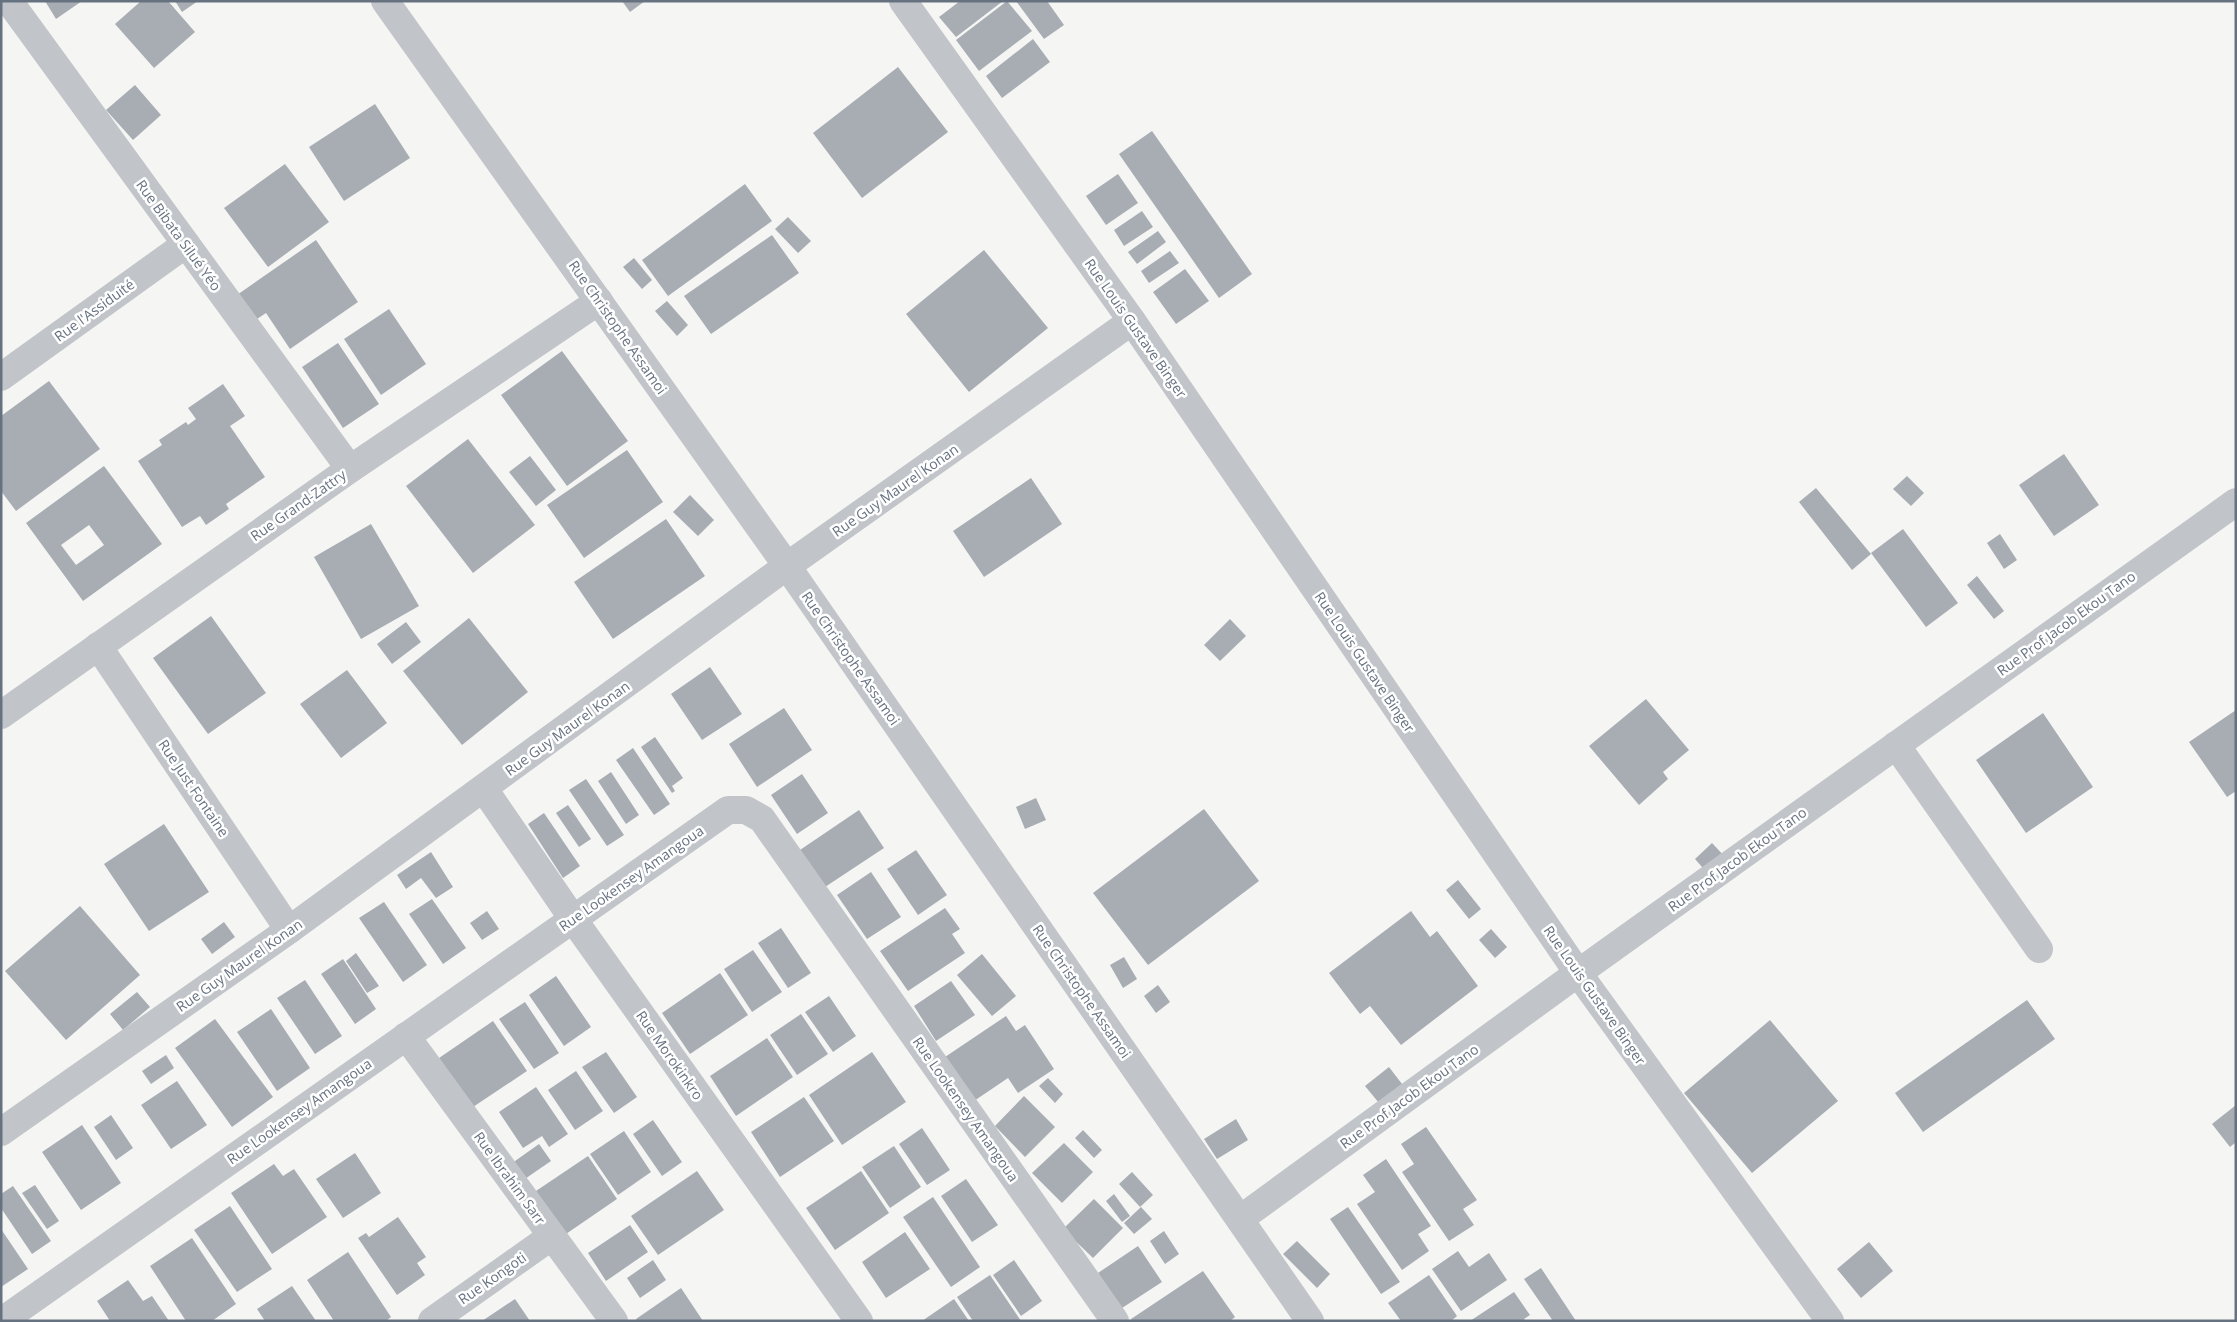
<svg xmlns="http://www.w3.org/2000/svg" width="2237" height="1322" viewBox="0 0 2237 1322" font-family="'Open Sans',sans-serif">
	<rect width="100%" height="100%" fill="#f5f6f3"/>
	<!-- building -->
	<g fill="#a8adb4" fill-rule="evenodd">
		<polygon points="45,1 82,1 56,19"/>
		<polygon points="141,1 168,1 195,32 154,68 115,24"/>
		<polygon points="175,1 198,1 182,12"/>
		<polygon points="622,1 645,1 630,12"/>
		<polygon points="960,1 1003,1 956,37 939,17"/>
		<polygon points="1007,1 1032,31 979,71 956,40"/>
		<polygon points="1016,1 1047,1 1064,25 1044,39"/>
		<polygon points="1033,39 1050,62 1002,98 986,76"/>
		<polygon points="898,67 948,132 862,198 813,133"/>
		<polygon points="135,85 161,115 133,140 106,110"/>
		<polygon points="375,104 410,158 344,201 309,147"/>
		<polygon points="1152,131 1252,274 1219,298 1119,154"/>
		<polygon points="285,164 329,222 268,267 224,208"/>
		<polygon points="1118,174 1138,203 1106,225 1086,196"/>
		<polygon points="745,184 772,221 668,296 642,260"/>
		<polygon points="1142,211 1153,227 1124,246 1114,230"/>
		<polygon points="788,217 811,241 798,253 775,229"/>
		<polygon points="1158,231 1166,242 1137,264 1128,252"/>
		<polygon points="772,235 799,273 711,334 684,296"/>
		<polygon points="316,240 358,302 290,349 266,313 251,323 234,297"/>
		<polygon points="984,250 1048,328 969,392 906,314"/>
		<polygon points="1170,251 1179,263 1149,283 1141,271"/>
		<polygon points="634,258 652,280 642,289 623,267"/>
		<polygon points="1185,269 1209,301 1176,324 1153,292"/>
		<polygon points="667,301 688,325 677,336 655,311"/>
		<polygon points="389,309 426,364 381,395 344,339"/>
		<polygon points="338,343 379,404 343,428 302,367"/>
		<polygon points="562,351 628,441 567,486 501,395"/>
		<polygon points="49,381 100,449 16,511 1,491 1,416"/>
		<polygon points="223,384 245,416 230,426 265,477 226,504 229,509 206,525 200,516 182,527 138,461 162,445 159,440 186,422 188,425 196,419 188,408"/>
		<polygon points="468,439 535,525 473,573 406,486"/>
		<polygon points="627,450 663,502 584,558 547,505"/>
		<polygon points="2064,454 2099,505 2054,536 2019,485"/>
		<polygon points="530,456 556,490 536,506 509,472"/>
		<path d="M104,466L162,544L83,601L26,523ZM89,525L104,545L76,565L61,545Z"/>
		<polygon points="1907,476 1924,493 1911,506 1893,489"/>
		<polygon points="1031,478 1062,524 984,577 953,531"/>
		<polygon points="1816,488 1871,554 1852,570 1799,502"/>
		<polygon points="690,495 714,520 698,536 673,512"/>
		<polygon points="666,519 705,576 613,639 574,582"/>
		<polygon points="371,524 419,606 361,639 314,557"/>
		<polygon points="1903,529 1958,603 1926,627 1871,553"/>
		<polygon points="2000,534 2017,560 2004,569 1987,543"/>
		<polygon points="1977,576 2004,611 1994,619 1967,585"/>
		<polygon points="211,616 266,693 208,734 153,658"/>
		<polygon points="469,618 528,692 462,745 403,671"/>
		<polygon points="1230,619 1246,636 1220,661 1204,645"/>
		<polygon points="406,622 421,642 392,664 377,644"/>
		<polygon points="710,667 742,714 702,740 671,694"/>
		<polygon points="347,670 387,723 341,758 300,704"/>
		<polygon points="1646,699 1689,750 1663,772 1668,779 1639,805 1589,746"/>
		<polygon points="784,708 812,750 757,787 729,744"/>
		<polygon points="2236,710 2236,791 2227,797 2189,742"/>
		<polygon points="2043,713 2093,787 2026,833 1976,760"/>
		<polygon points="655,737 683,778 672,786 675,791 672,793 641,747"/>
		<polygon points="633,748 670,804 654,815 616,760"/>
		<polygon points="611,772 639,815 626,824 598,781"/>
		<polygon points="802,774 828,813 797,834 771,795"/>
		<polygon points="586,779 624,835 607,846 569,790"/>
		<polygon points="1036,798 1046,820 1025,829 1016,807"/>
		<polygon points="568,805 591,839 579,847 556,813"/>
		<polygon points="1204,809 1259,881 1148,965 1093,893"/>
		<polygon points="859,810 884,848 822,889 797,852"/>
		<polygon points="544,813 580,866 563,878 528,824"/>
		<polygon points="164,824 209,892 149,931 104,864"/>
		<polygon points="1712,843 1726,858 1709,875 1695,859"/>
		<polygon points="916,850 947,895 918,915 887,869"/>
		<polygon points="431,852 453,887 436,898 421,878 406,889 397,875"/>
		<polygon points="871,872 901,917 867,939 837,895"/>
		<polygon points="1458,880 1481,909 1469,919 1446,890"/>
		<polygon points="432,899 466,948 443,964 409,914"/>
		<polygon points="384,902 427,965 403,982 359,918"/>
		<polygon points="80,906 140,975 66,1040 5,971"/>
		<polygon points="945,908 960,929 952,934 965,953 908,991 880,951"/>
		<polygon points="487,911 499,929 482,940 470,923"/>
		<polygon points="1411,911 1430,937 1437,931 1478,986 1401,1045 1370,1006 1360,1014 1329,973"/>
		<polygon points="224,922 235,937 212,954 201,939"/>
		<polygon points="781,928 811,973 788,988 758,943"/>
		<polygon points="1491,929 1507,947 1495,958 1479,940"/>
		<polygon points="753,950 782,992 752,1012 724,969"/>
		<polygon points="356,953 379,986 367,993 346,961"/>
		<polygon points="982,954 1016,996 992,1016 957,975"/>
		<polygon points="1124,957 1137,979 1123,988 1110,965"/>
		<polygon points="343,959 376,1009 355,1024 321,974"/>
		<polygon points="720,973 748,1015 690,1054 662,1013"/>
		<polygon points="556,976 591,1027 564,1046 529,995"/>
		<polygon points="305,980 342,1036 315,1054 277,998"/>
		<polygon points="951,981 975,1015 936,1041 914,1006"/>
		<polygon points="1158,985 1170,1002 1156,1013 1144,996"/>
		<polygon points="137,992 150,1007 123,1030 110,1014"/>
		<polygon points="829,996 856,1036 833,1052 805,1012"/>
		<polygon points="2027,1000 2055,1039 1923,1132 1895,1093"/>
		<polygon points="525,1002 559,1053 534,1069 499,1019"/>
		<polygon points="271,1009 310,1068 277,1091 237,1032"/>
		<polygon points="801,1014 828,1054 797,1075 770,1035"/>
		<polygon points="1006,1016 1016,1031 1025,1025 1054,1069 1018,1093 1008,1078 974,1101 945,1057"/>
		<polygon points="215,1019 273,1097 232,1127 175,1048"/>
		<polygon points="1770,1020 1838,1101 1752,1173 1684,1093"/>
		<polygon points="493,1021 527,1071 473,1107 439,1058"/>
		<polygon points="767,1038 793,1077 736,1116 710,1076"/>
		<polygon points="606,1052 637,1097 614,1113 582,1067"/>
		<polygon points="872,1052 906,1102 842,1145 809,1095"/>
		<polygon points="166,1055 174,1068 151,1084 142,1071"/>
		<polygon points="1389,1067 1402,1084 1379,1103 1365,1086"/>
		<polygon points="576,1071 603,1111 575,1130 548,1090"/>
		<polygon points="1048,1078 1063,1094 1055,1103 1039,1086"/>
		<polygon points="177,1081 207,1125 171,1149 141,1105"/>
		<polygon points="536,1087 568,1134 549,1147 542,1136 523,1148 499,1112"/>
		<polygon points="1024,1096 1055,1127 1025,1157 995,1126"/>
		<polygon points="804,1097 834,1141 780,1177 751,1132"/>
		<polygon points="2236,1105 2236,1142 2230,1147 2212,1124"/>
		<polygon points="111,1115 133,1148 116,1160 94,1127"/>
		<polygon points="1236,1119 1248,1140 1217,1159 1204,1139"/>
		<polygon points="653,1120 682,1162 662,1176 633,1134"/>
		<polygon points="82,1125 121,1183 81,1210 42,1152"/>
		<polygon points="1426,1127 1477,1200 1463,1209 1474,1225 1449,1241 1402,1172 1414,1164 1401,1144"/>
		<polygon points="922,1128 950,1170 927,1185 899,1144"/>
		<polygon points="1083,1130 1102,1150 1094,1158 1075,1138"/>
		<polygon points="624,1131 651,1172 618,1195 590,1154"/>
		<polygon points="1064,1143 1093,1172 1062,1203 1032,1173"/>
		<polygon points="539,1144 551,1161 519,1183 508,1166"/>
		<polygon points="894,1146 921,1187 890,1208 862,1167"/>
		<polygon points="355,1153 381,1193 343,1218 316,1179"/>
		<polygon points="588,1156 617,1199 563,1236 533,1193"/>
		<polygon points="1386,1159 1431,1226 1418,1234 1429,1251 1402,1270 1357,1204 1375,1192 1363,1175"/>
		<polygon points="274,1164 283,1176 294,1169 327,1217 272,1254 231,1193"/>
		<polygon points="697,1171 724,1210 658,1255 631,1216"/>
		<polygon points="861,1171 889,1213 835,1250 806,1208"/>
		<polygon points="1132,1172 1153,1195 1140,1207 1119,1184"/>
		<polygon points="966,1179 998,1225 972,1242 941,1196"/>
		<polygon points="35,1185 59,1221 47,1229 22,1193"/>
		<polygon points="13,1186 51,1241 32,1254 1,1208 1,1194"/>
		<polygon points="1114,1194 1130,1216 1122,1222 1106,1201"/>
		<polygon points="933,1197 980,1267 951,1287 903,1217"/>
		<polygon points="1094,1199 1123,1228 1093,1258 1063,1229"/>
		<polygon points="230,1206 272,1269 237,1292 194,1230"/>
		<polygon points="1141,1207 1152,1219 1134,1234 1124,1223"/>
		<polygon points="1348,1207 1400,1282 1381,1294 1330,1219"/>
		<polygon points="398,1217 426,1257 417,1263 425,1275 397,1295 358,1238 366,1233 369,1237"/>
		<polygon points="630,1225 648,1252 606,1281 588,1253"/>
		<polygon points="1,1229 28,1269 1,1287"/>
		<polygon points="1164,1231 1179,1254 1165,1264 1150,1241"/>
		<polygon points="905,1232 930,1269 886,1298 862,1262"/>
		<polygon points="192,1238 236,1304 212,1321 186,1321 150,1266"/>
		<polygon points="1297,1241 1330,1274 1317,1288 1283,1254"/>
		<polygon points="1869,1242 1893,1271 1861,1298 1837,1269"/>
		<polygon points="1138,1246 1162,1282 1122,1308 1098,1273"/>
		<polygon points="1458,1251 1469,1267 1489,1253 1507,1280 1461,1311 1432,1269"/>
		<polygon points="348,1252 391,1317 386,1321 334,1321 307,1280"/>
		<polygon points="653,1260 666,1280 640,1298 627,1278"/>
		<polygon points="1014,1260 1042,1301 1021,1316 993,1275"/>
		<polygon points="1541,1268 1576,1321 1553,1321 1524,1279"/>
		<polygon points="1203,1271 1235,1317 1230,1321 1132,1321 1131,1319"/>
		<polygon points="990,1275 1021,1321 973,1321 957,1297"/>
		<polygon points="1429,1275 1457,1316 1451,1321 1401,1321 1388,1303"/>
		<polygon points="128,1280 143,1301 152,1296 169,1321 110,1321 97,1301"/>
		<polygon points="292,1286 316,1321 265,1321 257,1309"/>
		<polygon points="681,1288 703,1321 637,1321 636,1319"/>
		<polygon points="1514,1292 1530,1315 1524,1319 1525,1321 1470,1321"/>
		<polygon points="515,1299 530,1321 482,1321"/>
		<polygon points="954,1299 969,1321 922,1321"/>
	</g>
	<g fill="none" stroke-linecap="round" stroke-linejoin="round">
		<!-- minor -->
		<g stroke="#c1c4c8" stroke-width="28">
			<polyline points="9,1 350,469"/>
			<polyline points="385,1 787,566 1310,1321"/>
			<polyline points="903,1 1132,321 1578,973 1830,1321"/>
			<polyline points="1,377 186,244"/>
			<polyline points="98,646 289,930"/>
			<polyline points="1,715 350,469 599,301"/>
			<polyline points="1896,745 2039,949"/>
			<polyline points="484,789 573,919 859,1321"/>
			<polyline points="406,1036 614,1321"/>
			<polyline points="1,1132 289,930 787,566 1132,321"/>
			<polyline points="1240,1219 1578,973 2236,502"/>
			<polyline points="2,1321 728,810 746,810 762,819 1115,1321"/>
			<polyline points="432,1321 552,1236"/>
		</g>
	</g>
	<g text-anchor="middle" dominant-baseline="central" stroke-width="5" stroke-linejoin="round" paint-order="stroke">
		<!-- street labels -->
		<g font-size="14" fill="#677281" stroke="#fff">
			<text transform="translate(179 235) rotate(54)">Rue Bibata Silué Yéo</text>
			<text transform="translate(94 310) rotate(-36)">Rue l'Assiduité</text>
			<text transform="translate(618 327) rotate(55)">Rue Christophe Assamoi</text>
			<text transform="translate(1136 328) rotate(55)">Rue Louis Gustave Binger</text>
			<text transform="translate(895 490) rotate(-35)">Rue Guy Maurel Konan</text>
			<text transform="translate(298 505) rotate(-35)">Rue Grand-Zattry</text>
			<text transform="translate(2066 623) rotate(-36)">Rue Prof Jacob Ekou Tano</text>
			<text transform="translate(851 658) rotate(55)">Rue Christophe Assamoi</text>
			<text transform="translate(1365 662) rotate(56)">Rue Louis Gustave Binger</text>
			<text transform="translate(567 728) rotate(-36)">Rue Guy Maurel Konan</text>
			<text transform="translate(194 788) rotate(56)">Rue Just Fontaine</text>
			<text transform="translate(1737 859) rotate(-36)">Rue Prof Jacob Ekou Tano</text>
			<text transform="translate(631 878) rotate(-35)">Rue Lookensey Amangoua</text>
			<text transform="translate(239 965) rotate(-35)">Rue Guy Maurel Konan</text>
			<text transform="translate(1082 991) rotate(55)">Rue Christophe Assamoi</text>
			<text transform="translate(1595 995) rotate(55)">Rue Louis Gustave Binger</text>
			<text transform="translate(670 1055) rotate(55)">Rue Morokinkro</text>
			<text transform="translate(1409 1096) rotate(-36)">Rue Prof Jacob Ekou Tano</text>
			<text transform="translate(966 1109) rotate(55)">Rue Lookensey Amangoua</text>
			<text transform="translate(299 1111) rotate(-35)">Rue Lookensey Amangoua</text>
			<text transform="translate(510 1178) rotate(54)">Rue Ibrahim Sarr</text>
			<text transform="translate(492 1278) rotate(-35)">Rue Kongoti</text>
		</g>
	</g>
	<!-- border -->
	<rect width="2237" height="1322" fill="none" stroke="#677281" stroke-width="5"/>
</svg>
